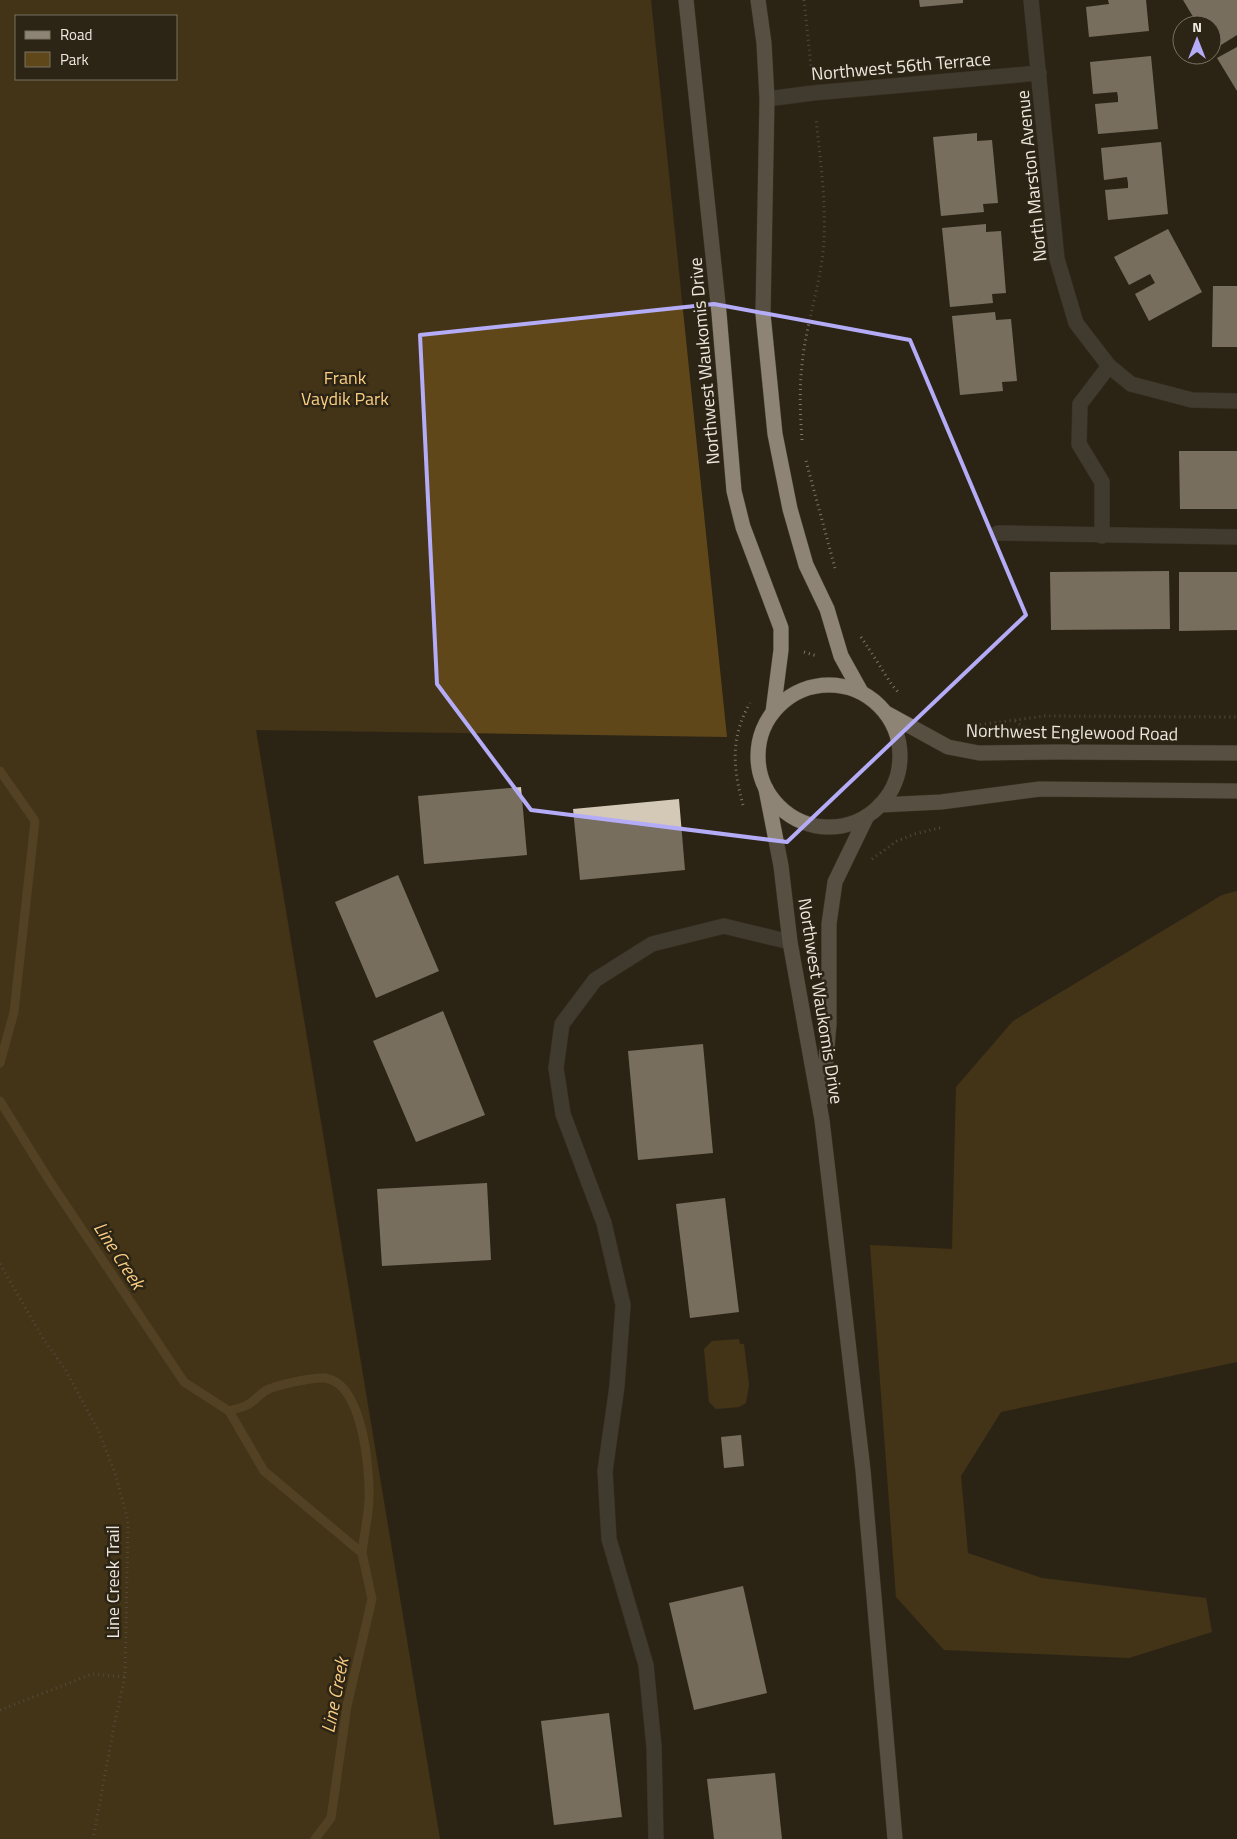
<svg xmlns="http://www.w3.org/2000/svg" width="1237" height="1839" viewBox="0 0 1237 1839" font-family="'Titillium Web',sans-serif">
	<rect width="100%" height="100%" fill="#2c2415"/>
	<!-- green -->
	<g fill="#604719" fill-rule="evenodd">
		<path d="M0,0H651L727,737L256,730L440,1839H0ZM176,16V79H16V16Z"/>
		<polygon points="1237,891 1237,1362 1001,1412 961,1476 968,1553 1042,1578 1206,1598 1212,1632 1129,1658 944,1650 896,1597 870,1245 952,1249 956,1087 1013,1021 1222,895"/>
		<polygon points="739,1339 740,1344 744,1344 749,1385 746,1403 739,1407 716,1409 709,1402 704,1349 712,1341"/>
	</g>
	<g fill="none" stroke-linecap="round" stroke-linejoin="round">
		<!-- stream -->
		<g stroke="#816534" stroke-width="9">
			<polyline points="0,771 35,821 14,1012 0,1063"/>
			<polyline points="0,1101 49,1180 184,1382 229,1411 264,1471 362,1553 372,1599 347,1706 331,1818 315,1839"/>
			<path d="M229,1411C235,1409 241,1408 247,1405C254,1402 259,1395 265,1391C276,1385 312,1377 325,1378C363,1383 370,1470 369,1500C368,1517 364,1535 362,1553"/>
		</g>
	</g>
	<!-- building -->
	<g fill="#d4c8b6">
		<polygon points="919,0 963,0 963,3 920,7"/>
		<polygon points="1108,0 1146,0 1149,31 1089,37 1086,7 1109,4"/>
		<polygon points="1183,0 1237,0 1237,35 1213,50 1212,25 1198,25"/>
		<polygon points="1237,47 1237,91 1217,58"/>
		<polygon points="1151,56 1158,129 1098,134 1095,104 1118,102 1118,97 1117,92 1093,94 1090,62"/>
		<polygon points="977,133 977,141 992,140 998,203 983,204 984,212 941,216 933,137"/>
		<polygon points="1161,142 1168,214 1108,220 1105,190 1128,188 1128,183 1127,177 1104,180 1101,148"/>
		<polygon points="986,224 986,232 1001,231 1006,293 992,294 993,303 950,307 942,228"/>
		<polygon points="1168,229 1202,292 1149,321 1135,294 1155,283 1150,274 1129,285 1114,257"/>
		<polygon points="1213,286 1237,286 1237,347 1212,347"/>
		<polygon points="995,312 996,320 1011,319 1017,381 1002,382 1003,391 960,395 952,316"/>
		<polygon points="1179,451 1237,451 1237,509 1180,509"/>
		<polygon points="1169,571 1170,629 1051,630 1050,572"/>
		<polygon points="1179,572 1237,572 1237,630 1179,631"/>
		<polygon points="521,787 527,855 424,864 418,796"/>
		<polygon points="679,799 685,870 580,880 573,809"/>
		<polygon points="398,875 439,971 376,998 335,902"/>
		<polygon points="443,1011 485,1115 416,1142 373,1041"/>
		<polygon points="703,1044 713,1153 638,1160 628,1051"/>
		<polygon points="487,1183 491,1260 382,1266 377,1189"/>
		<polygon points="725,1198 739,1312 690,1318 676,1204"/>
		<polygon points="741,1435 744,1466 724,1468 721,1437"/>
		<polygon points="743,1586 767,1693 694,1710 669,1603"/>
		<polygon points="609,1713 622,1817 554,1825 541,1721"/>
		<polygon points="775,1773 782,1839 714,1839 707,1779"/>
	</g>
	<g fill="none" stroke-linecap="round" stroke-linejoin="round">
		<!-- minor casing -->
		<g stroke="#473f31" stroke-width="16">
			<g id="minor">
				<polyline points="1031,0 1057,259 1076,323 1109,366 1131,384 1192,400 1237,401"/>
				<polyline points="767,99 813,93 1039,73"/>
				<polyline points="998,533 1237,537"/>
				<polyline points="1102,536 1102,482 1079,444 1080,404 1109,366"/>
				<polyline points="656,1839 654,1747 646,1665 609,1539 605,1471 617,1386 623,1305 604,1223 563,1114 556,1068 562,1024 595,980 652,944 724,926 790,942"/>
			</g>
		</g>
		<!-- major casing -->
		<g stroke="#473f31" stroke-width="16">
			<g id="major">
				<polyline points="686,0 719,313 734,491 743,527 781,628 781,650 773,712"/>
				<polyline points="758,0 764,43 767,99 763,314 775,434 790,509 806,565 827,609 841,656 861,692"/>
				<circle cx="829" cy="756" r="71"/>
				<polyline points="888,714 948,747 979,753 1056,752 1237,753"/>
				<polyline points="766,789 781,866 790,942 822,1120 863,1470 895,1839"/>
				<polyline points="880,805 941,802 1040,789 1237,791"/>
				<polyline points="823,1098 829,1024 829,924 835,882 867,816"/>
			</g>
		</g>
		<!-- path -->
		<g stroke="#7d766a" stroke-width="3" stroke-dasharray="1 4" stroke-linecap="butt">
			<polyline points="804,0 811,66"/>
			<path d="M802,440C800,412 799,385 803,356C808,317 822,279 824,240C826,200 820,158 816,118"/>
			<polyline points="806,461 835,568"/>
			<polyline points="861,637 869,649"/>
			<polyline points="869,649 892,685 899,693"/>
			<polyline points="804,652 817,656"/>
			<polyline points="1015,721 1026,729"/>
			<polyline points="970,726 1045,716 1237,717"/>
			<path d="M743,805C733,768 730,738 750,703"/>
			<polyline points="872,859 897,841 915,834 943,827"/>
			<polyline points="0,1264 44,1340 65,1369 99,1432 116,1476 128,1521 125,1677 114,1726 93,1839"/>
			<polyline points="0,1710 92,1674 125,1677"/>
		</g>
		<!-- minor -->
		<use href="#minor" stroke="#59554e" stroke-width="15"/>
		<!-- major -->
		<use href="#major" stroke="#8d8475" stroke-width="15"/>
	</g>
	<!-- marked area -->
	<path d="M0 0H1237V1839H0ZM714,304L910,340L1026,615L787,842L531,810L437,684L420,335Z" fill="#2c2415" fill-opacity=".55" fill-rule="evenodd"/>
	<path fill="none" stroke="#b5acf8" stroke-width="4" stroke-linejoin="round" d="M714,304L910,340L1026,615L787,842L531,810L437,684L420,335Z"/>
	<g text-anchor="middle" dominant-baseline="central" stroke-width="5" stroke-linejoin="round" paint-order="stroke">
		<!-- street labels -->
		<g font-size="18" fill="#ede7de" stroke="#2c2415">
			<text transform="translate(901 66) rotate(-5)">Northwest 56th Terrace</text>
			<text transform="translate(1031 176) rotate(-96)">North Marston Avenue</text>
			<text transform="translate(704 361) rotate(-95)">Northwest Waukomis Drive</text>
			<text transform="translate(1072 732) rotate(1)">Northwest Englewood Road</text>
			<text transform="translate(821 1001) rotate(81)">Northwest Waukomis Drive</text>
			<text transform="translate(112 1582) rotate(-90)">Line Creek Trail</text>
		</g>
		<!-- park labels -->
		<g font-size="18" fill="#facd82" stroke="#2c2415">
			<text x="345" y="377">Frank<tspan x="345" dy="21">Vaydik Park</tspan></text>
		</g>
		<!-- water labels -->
		<g font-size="19" font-style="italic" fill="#facd82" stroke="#2c2415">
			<text transform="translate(120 1255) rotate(57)">Line Creek</text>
			<text transform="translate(334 1695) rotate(-79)">Line Creek</text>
		</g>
	</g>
	<!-- legend -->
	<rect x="15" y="15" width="162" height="65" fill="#2c2415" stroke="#797265"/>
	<rect x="25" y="31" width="25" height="8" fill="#8d8475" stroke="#797265"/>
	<text x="60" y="40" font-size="15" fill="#ede7de">Road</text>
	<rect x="25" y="52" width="25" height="15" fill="#604719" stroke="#797265"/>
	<text x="60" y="65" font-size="15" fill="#ede7de">Park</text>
	<!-- north arrow -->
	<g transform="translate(1197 40)"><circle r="24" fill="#2c2415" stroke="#797265"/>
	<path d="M0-4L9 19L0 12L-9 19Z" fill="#b5acf8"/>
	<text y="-8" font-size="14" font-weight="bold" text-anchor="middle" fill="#ede7de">N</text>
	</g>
</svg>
